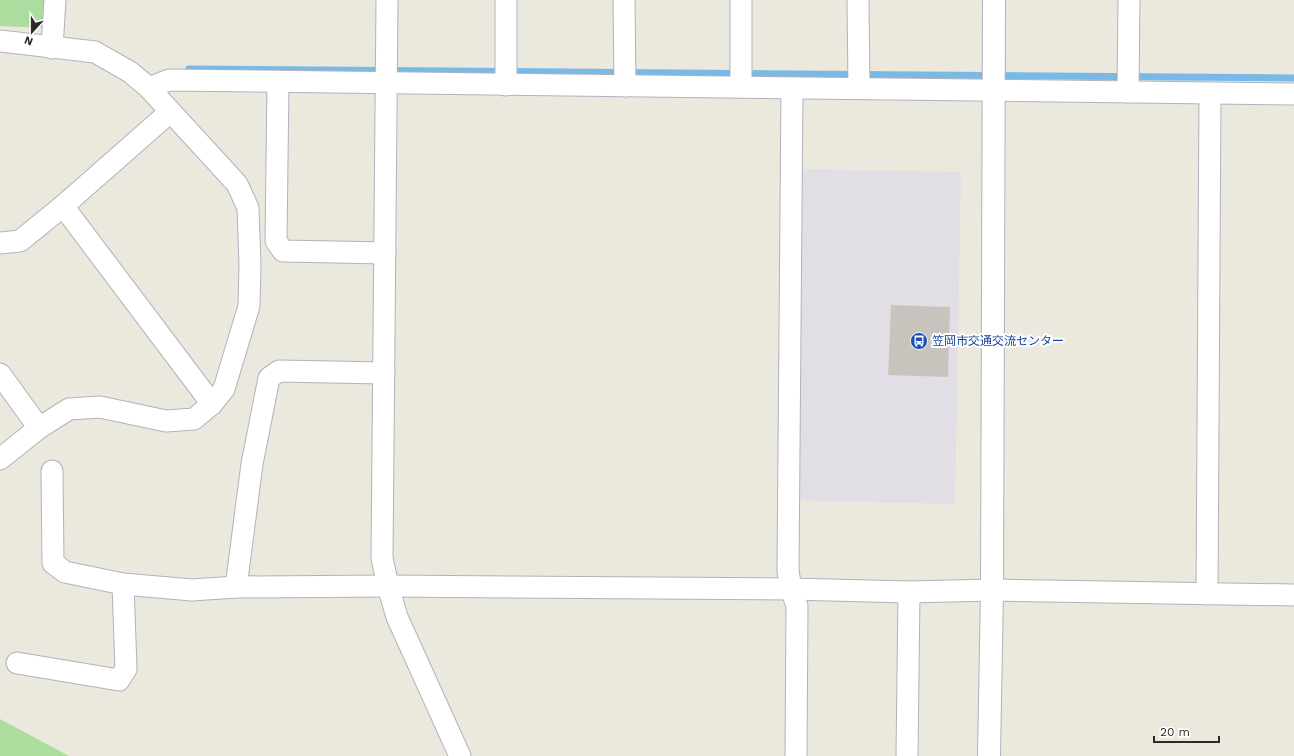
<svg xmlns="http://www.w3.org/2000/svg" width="1294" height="756" viewBox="0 0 1294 756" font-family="'Work Sans','Noto Sans JP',sans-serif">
	<rect width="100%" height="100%" fill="#ebe8de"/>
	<!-- industrial -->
	<path fill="#e1dee5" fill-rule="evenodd" d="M793,169L961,172L955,504L787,500ZM891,305L950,307L888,375Z"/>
	<!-- green -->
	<g fill="#abde9e">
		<polygon points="0,0 44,0 43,28 0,26"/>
		<polygon points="0,719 69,756 0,756"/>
	</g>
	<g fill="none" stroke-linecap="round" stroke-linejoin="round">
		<!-- stream -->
		<polyline stroke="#78b9e6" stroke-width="7" points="189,69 1294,78"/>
	</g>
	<!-- building -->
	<polygon fill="#c7c4bd" points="891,305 950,307 948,377 888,375"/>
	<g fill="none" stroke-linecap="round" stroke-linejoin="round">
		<!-- minor casing -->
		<g stroke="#b1b2bd" stroke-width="23">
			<g id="minor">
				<polyline points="387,0 382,558 388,586 397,617 460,756"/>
				<polyline points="624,0 625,86"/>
				<polyline points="741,0 741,87"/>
				<polyline points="858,0 859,88"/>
				<polyline points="0,41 95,52 130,72 149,88 237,184 248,208 250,265 249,306 224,389 212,404 194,419 166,421 100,407 69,409 39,428 0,459"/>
				<polyline points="52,48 55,0"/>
				<polyline points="278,82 276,241 283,251 385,253"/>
				<polyline points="506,85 506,0"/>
				<polyline points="149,88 169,80 1294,94"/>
				<polyline points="792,88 788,571 791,589 797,606 796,756"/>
				<polyline points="1128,92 1129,0"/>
				<polyline points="63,206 212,404"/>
				<polyline points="0,243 20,241 63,206 170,112"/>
				<polyline points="0,374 39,428"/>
				<polyline points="52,471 53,563 65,572 123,584 192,590 236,587 388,586 791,589 909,592 992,590 1294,595"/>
				<polyline points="236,587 252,464 269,378 279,371 384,373"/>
				<polyline points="1207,594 1210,94"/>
				<polyline points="17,663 119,680 126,669 123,584"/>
				<polyline points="907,756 909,592"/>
			</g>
		</g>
		<!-- tertiary casing -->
		<g stroke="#b1b2bd" stroke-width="24">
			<polyline id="tertiary" points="989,756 992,590 994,0"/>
		</g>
		<!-- minor -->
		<use href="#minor" stroke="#fff" stroke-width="21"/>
		<!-- tertiary -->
		<use href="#tertiary" stroke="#fff" stroke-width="22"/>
	</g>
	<!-- icons -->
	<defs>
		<g id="bus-disc" transform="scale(0.9)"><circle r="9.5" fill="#1a4fb4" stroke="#fff"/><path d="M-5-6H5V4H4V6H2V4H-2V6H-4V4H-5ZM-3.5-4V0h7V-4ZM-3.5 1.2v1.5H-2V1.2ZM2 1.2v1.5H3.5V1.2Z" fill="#fff"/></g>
	</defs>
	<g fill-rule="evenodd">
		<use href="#bus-disc" x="919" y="341"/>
	</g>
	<g text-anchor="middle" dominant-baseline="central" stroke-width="4" stroke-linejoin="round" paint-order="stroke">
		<!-- transit labels -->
		<g font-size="12" fill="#164399" stroke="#fff" text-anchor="start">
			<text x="932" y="341">笠岡市交通交流センター</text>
		</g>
	</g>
	<!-- north arrow -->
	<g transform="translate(32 32) rotate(201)" stroke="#ffffff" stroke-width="3" paint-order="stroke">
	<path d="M0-3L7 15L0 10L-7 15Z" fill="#2b2b2b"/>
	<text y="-6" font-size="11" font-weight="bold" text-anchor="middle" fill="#2b2b2b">N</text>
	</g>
	<!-- scale -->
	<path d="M1154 736v6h65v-6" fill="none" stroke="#2b2b2b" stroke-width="2"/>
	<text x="1160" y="736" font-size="12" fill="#2b2b2b" stroke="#ffffff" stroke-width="3" paint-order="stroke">20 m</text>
</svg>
